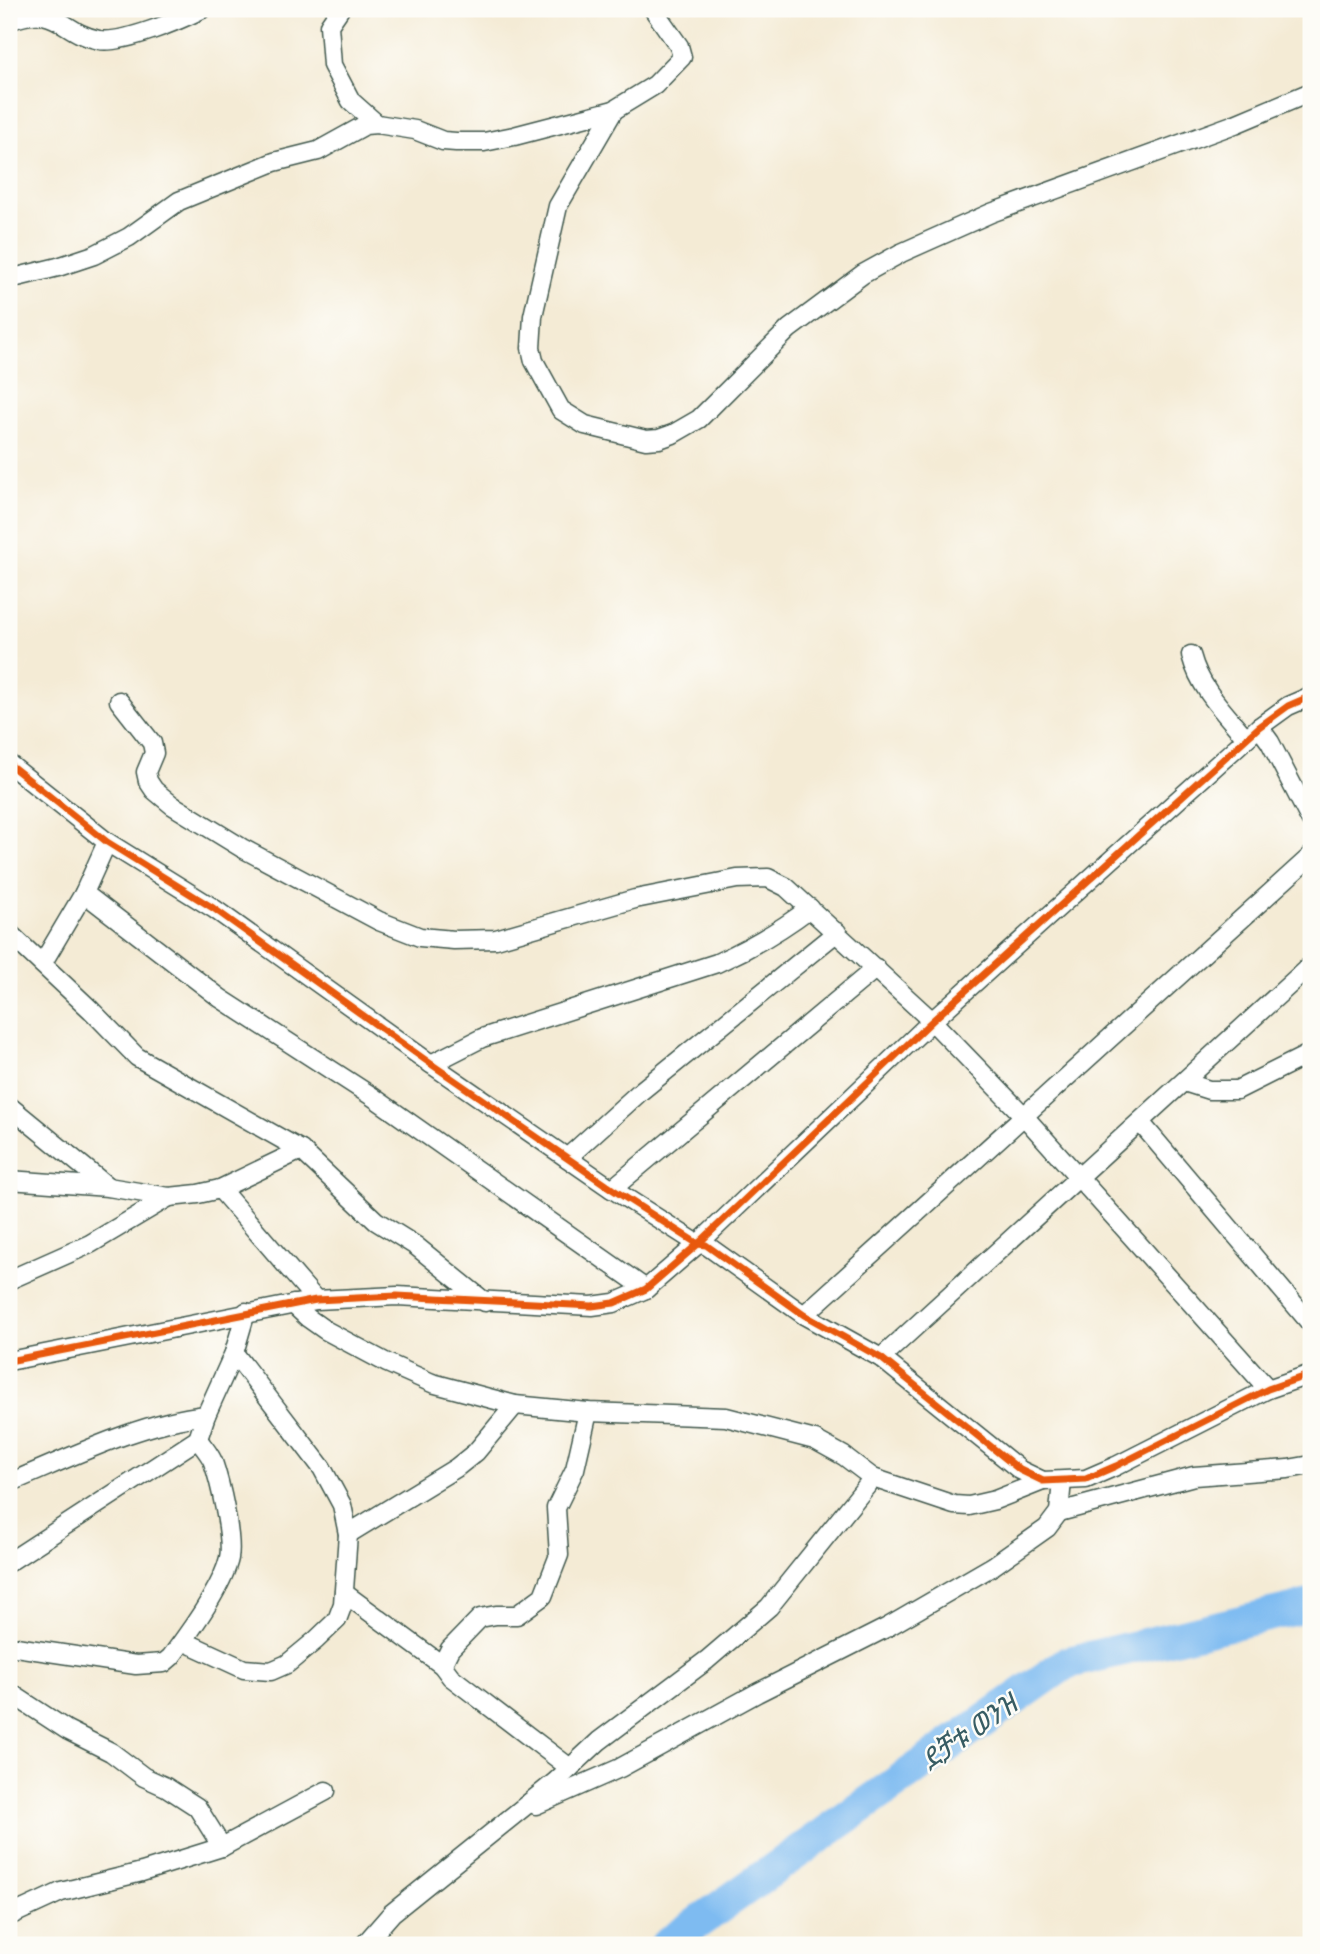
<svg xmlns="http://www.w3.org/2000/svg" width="1320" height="1954" viewBox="0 0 1320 1954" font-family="Itim,'Noto Sans Ethiopic',sans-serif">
	<rect width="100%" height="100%" fill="#fdfcf7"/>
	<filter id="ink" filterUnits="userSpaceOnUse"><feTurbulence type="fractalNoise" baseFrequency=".0143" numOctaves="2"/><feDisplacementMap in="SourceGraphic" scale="14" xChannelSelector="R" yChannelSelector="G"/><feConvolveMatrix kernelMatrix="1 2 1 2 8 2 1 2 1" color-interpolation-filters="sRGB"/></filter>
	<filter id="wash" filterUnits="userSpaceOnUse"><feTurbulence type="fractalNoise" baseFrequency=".00686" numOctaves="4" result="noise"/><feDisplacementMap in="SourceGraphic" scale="28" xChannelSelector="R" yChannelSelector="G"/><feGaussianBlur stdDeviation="1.57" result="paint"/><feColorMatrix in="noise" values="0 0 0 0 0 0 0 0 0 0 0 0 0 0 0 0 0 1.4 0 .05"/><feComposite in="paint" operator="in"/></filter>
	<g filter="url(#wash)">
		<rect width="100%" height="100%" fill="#f4ebd5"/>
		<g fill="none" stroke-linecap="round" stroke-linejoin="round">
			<!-- river -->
			<polyline stroke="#7ebbf1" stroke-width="33" points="666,1945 1066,1663 1311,1605"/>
		</g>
	</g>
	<g filter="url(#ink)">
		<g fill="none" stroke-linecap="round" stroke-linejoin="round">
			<!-- minor casing -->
			<g stroke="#3f574c" stroke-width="21">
				<g id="minor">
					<polyline points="340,9 329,25 332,65 351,101 377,124"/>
					<path d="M9,21C59,2 59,32 99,40C123,44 180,20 202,9"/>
					<polyline points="614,110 558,206 533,316 531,348 534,361 561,410 585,425 646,440 659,439 673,434 699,419 789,329 863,274 901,253 991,213 1235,124 1311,92"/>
					<polyline points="9,279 58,267 94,255 129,237 179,201 274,162 318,151 365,125 377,124 415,130 443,141 456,142 484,142 514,136 614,110 655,85 682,57 679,46 653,9"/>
					<path d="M1191,655C1200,689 1224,712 1246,738"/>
					<polyline points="119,701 152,743 154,753 146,772 148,781 154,790 172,805 242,848 379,921 420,937 454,940 496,939 635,899 737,879 768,878 786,887 932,1021 1023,1115 1268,1389"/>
					<polyline points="1259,727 1270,742 1311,821"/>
					<polyline points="9,764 107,842 213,908 431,1064 612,1189 698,1244 706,1245 804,1315 881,1358 1020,1470 1043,1481 1086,1479 1116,1466 1268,1389 1311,1374"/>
					<polyline points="84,893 220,998 373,1097 646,1289"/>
					<polyline points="9,933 91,1010 137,1057 301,1150 376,1221 416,1246 485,1302"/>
					<polyline points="42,964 84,893 107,842"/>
					<path d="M431,1064L482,1038L717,963C750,948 781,930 810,908"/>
					<polyline points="1184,1082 1209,1090 1237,1090 1311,1053"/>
					<polyline points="9,1106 108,1187"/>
					<polyline points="1140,1122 1311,1324"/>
					<polyline points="567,1158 641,1091 837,932"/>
					<polyline points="9,1180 108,1187 169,1197 198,1194 220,1189 301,1150"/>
					<polyline points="220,1189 316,1300"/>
					<polyline points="612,1189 876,968"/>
					<polyline points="9,1280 90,1244 169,1197"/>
					<polyline points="293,1304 308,1318 325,1330 387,1363 432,1383 515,1405 588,1412 726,1417 815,1440 844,1456 873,1478 954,1505 969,1506 995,1500 1043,1481"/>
					<polyline points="804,1315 1311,856"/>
					<polyline points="881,1358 1311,965"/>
					<polyline points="9,1361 316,1300 397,1296 592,1306 614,1303 646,1289 698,1244 932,1021 1259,727 1288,706 1311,696"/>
					<path d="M9,1483C69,1458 141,1422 206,1415"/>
					<polyline points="1059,1512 1194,1476 1288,1469 1311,1465"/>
					<polyline points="348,1534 456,1468 476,1452 515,1405"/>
					<polyline points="9,1562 198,1439 206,1415 234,1353 246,1312"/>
					<polyline points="344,1593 442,1665 451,1677 570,1768"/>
					<polyline points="183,1641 244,1669 271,1671 287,1664 316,1640 337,1620 343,1604 348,1534 342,1505 322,1468 234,1353"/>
					<path d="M9,1646L136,1665L164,1663L171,1657C189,1633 223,1586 229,1558C233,1538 220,1482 213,1462C210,1454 203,1447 198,1439"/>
					<polyline points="442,1665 450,1649 480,1618 496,1615 517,1615 543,1596 559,1555 556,1508 575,1469 588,1412"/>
					<polyline points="9,1692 67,1730 111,1752 144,1777 166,1787 197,1807 222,1847"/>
					<polyline points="536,1805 620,1768 757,1693 886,1628 993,1566 1047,1528 1059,1512 1062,1481"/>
					<polyline points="9,1916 61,1892 142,1872 222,1847 326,1791"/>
					<polyline points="364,1945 392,1913 555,1782 599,1741 707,1660 769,1607 873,1478"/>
				</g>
			</g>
			<!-- minor -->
			<use href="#minor" stroke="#fff" stroke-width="18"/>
			<!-- cycleway casing -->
			<g stroke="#fdfcf7" stroke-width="11">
				<g id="cycleway">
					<polyline points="9,764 107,842 213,908 431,1064 612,1189 698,1244 706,1245 804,1315 881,1358 1020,1470 1043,1481 1086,1479 1116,1466 1268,1389 1311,1374"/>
					<polyline points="9,1361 316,1300 397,1296 592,1306 614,1303 646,1289 698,1244 932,1021 1259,727 1288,706 1311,696"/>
				</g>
			</g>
			<!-- cycleway -->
			<use href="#cycleway" stroke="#e8590c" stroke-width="7"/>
		</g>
	</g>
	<g text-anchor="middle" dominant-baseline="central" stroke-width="5" stroke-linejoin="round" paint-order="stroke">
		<!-- water labels -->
		<g font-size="28" font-style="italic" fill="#375c63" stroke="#fdfcf7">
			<text transform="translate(969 1732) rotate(-35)">ደቻቱ ወንዝ</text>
		</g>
	</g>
	<!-- margin -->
	<rect width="1320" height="1954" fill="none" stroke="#fdfcf7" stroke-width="35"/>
</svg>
